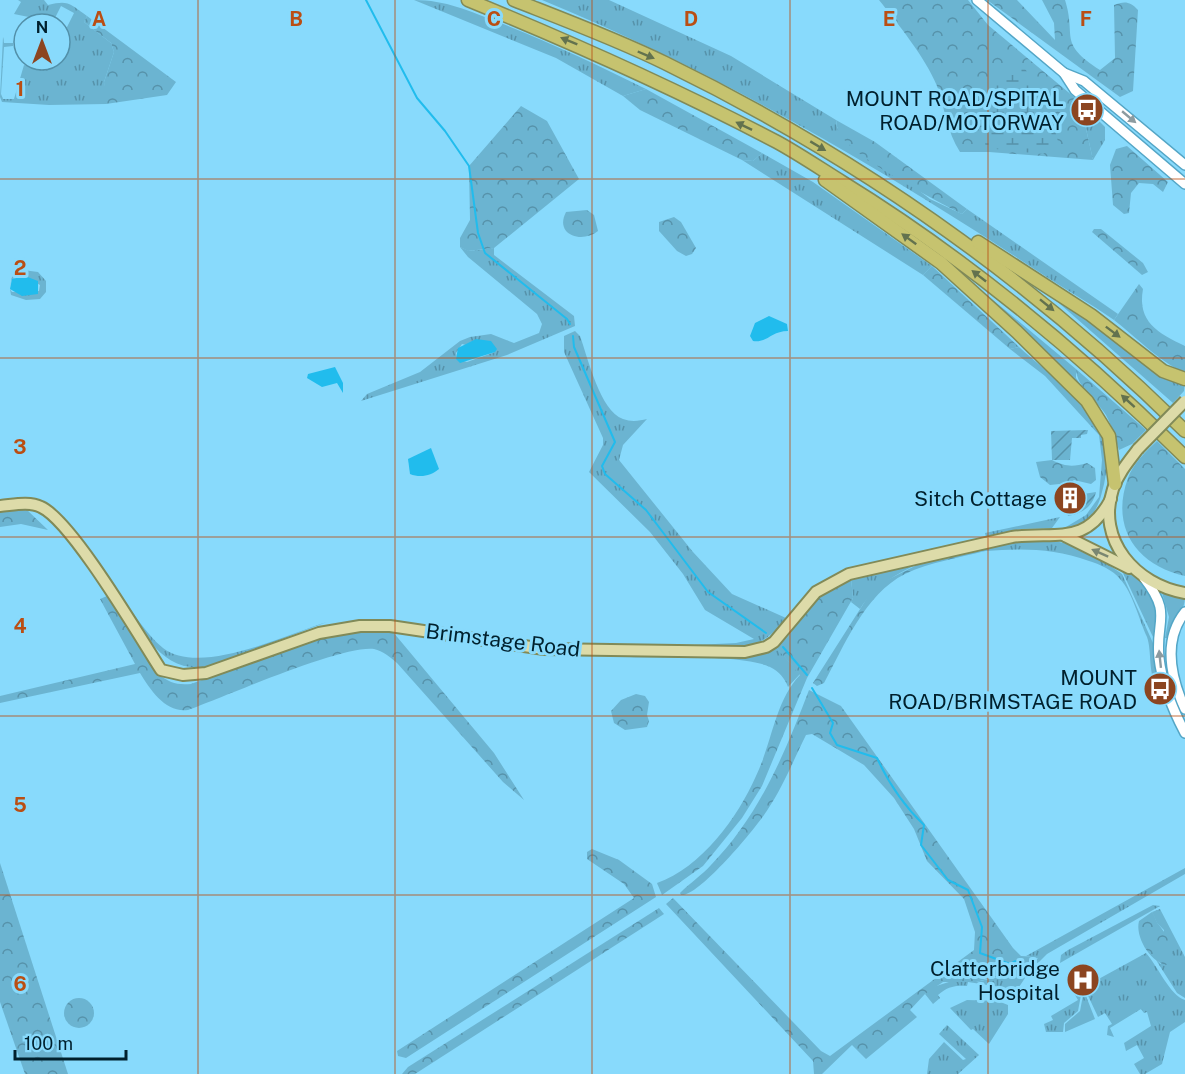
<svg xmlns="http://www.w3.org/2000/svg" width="1185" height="1074" viewBox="0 0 1185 1074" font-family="'Public Sans',sans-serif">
	<defs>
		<pattern id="grass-tufts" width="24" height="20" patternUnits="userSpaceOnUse" patternTransform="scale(1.5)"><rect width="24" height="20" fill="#6bb4d1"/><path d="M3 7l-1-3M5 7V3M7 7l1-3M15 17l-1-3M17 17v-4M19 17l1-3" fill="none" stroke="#5692aa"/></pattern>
		<pattern id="forest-crowns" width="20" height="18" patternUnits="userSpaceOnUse" patternTransform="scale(1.5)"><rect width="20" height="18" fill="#6bb4d1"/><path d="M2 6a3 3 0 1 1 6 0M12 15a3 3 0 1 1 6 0" fill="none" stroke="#5692aa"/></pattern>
		<pattern id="wetland-marsh" width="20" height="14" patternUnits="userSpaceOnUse" patternTransform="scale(1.5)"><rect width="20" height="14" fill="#6bb4d1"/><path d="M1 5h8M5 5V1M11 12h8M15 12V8" fill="none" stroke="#5692aa"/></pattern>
		<pattern id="garden-furrows" width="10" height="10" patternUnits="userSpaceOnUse" patternTransform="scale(1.5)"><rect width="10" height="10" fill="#6bb4d1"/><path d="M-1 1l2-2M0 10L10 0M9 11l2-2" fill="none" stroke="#5692aa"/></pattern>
	</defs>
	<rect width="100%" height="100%" fill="#88dafc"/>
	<!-- grass -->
	<g fill="url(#grass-tufts)" fill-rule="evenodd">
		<path d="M18,0H44L48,5C68,0 69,3 87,16L84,22L111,43L114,52L104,82L107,95L106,104L49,105L2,102L0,97L3,37L4,43H13V46L4,47L1,94L3,99H14L24,65L40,69L43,60H60V26L67,27L74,13L61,6L53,22L14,14L21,2Z"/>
		<path d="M414,0C446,0 469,11 498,22C549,42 598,65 646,89L623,96L556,58Z"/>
		<path d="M542,0H609L731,56L836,120L837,128L930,199L962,214L967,209L1118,314L1114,320C1088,302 1065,289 1039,272C881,168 718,72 542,0Z"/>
		<polygon points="1080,102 1105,127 1105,140 1093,160"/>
		<polygon points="762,153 813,182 932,266 923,275 742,160 753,161"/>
		<path d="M460,247L469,251L494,248V255L574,316L575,326L507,355L361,401L367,394L420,372L460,341L470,337L491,334L514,343L539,333L542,324L537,314L468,257ZM462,344L495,352L467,362L457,359L456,353Z"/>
		<polygon points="23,270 38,272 46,281 46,292 40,299 26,300 11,295 10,289 12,292 39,291 40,285 25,276 12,279 10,287 13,272"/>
		<polygon points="1036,283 1087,316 1159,375 1185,382 1184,391 1173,403"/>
		<polygon points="987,295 1076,369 1076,378 1084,389 985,297"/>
		<path d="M575,331L580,336C588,358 600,411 623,419C631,422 639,421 647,419L623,445L619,460L693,552L732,594L786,618C758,655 736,648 694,645L736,643L754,639L705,610L683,574L650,532L589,472L603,445V438L564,352V336Z"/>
		<path d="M1019,347C1036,363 1096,409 1102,427C1109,448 1108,472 1102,492C1097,513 1088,523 1067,530L1066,527L1086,515L1099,497L1102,460L1099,435L1045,376L1010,349Z"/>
		<polygon points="1060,517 1052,528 1021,529 986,537 985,533"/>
		<path d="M1014,540H1050L1082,547V552L1103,561L1122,574L1153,643L1157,685C1148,676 1152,651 1147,637C1139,620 1133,593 1120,579C1113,570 1099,564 1089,561C1042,544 1000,550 953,554Z"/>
		<path d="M929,559C902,571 876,583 860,609L851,602L853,598L851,578Z"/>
		<path d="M1118,568C1134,570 1147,589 1157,600V638L1153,637L1123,573Z"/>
		<path d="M1162,593L1185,597C1185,612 1172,623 1168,638H1165L1169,617Z"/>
		<path d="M119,594C133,612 146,634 163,648C200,677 287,634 327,622L206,667C159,673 141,627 119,594Z"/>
		<path d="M776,647L800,674L788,687C785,679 779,671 770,667C744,654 660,658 627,657L766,652Z"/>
		<path d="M1185,868V874L1047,954L1029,972L1013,996H1006L1007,988L968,982L967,986C955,985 947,987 938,995L940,998L933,1004L925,994L933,987L952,981L976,982L1002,976L1015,978L1038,958L1026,956Z"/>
		<polygon points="1153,905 1160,906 1060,963 1061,955 1068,950"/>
		<polygon points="1160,909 1185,957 1185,998 1177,993 1156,960 1161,964 1164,930 1157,923 1152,912"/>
		<path d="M1146,953C1157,965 1171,997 1185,1000V1022L1170,1032L1162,1064L1145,1074H1140L1134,1064L1144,1058L1137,1045L1126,1051L1124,1043L1151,1026L1147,1012L1144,1013L1141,1009L1110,1028L1114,1037L1107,1035L1108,1026L1112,1024L1105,1013L1098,1017L1084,987Z"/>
		<polygon points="1077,994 1081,995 1078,1011 1064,1023 1063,1032 1046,1032 1044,1024 1053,1020 1051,1016 1078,1000 1075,995"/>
		<polygon points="1083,995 1086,996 1095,1019 1065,1032 1065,1024 1080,1011"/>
		<polygon points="967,1000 998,1001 1008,1005 1008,1014 989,1044 973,1029 971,1030 950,1008"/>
		<polygon points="947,1025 979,1055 958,1074 927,1074 929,1059 944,1042 963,1060 966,1059 939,1034"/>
	</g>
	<!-- forest -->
	<g fill="url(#forest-crowns)">
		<path d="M879,0H968L988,25L1080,102L1093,160L989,152H960C947,132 945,109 937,86C925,57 898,24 879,0Z"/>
		<path d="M987,0H1017L1055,40L1054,23L1042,0H1065C1077,38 1057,42 1100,70L1115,58L1114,5C1124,1 1130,1 1138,10L1133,91L1120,97Z"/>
		<polygon points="87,16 176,82 167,95 106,104 104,82 114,52 111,43 84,22"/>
		<polygon points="646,89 762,153 753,161 742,160 640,110 623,96"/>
		<polygon points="521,106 547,121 579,179 494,248 468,251 460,247 460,238 470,220 469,166"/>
		<path d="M836,120L875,142L967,209L962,214C936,201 853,157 840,134C837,130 837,125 836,120Z"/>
		<polygon points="1127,146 1168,182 1163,192 1153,184 1139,183 1131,193 1129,213 1124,214 1113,205 1110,165 1116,149"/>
		<path d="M587,210L594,215L598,231C582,244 554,235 566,212Z"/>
		<polygon points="674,217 681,222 696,248 692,254 686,256 677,251 659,231 659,222"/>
		<polygon points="1094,229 1101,229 1143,263 1148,272 1142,275 1092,232"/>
		<polygon points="932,266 1019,347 1010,349 923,275"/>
		<path d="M1139,284L1143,289C1137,322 1158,333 1185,346V372C1167,368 1131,333 1114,320Z"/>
		<path d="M1076,369L1146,430L1132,444L1119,450C1115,438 1112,426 1106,415C1096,399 1077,388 1076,369Z"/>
		<path d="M1157,441L1185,469V576C1136,565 1110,527 1128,478C1133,464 1146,451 1157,441Z"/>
		<path d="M1052,460C1066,467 1073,467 1087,463L1095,468L1096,480L1091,484L1074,480L1069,483L1050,485L1040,477L1036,462Z"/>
		<polygon points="26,509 48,530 21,524 0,527 0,510"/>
		<path d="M985,551C959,558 930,562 905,574C865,594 844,646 824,683L817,686L813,683L869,595L883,582L929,559L953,554Z"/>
		<path d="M851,578L853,598L807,678L762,786L742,818L703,866L662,895L657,883C701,868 738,817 756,776C772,743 775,701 800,675L776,647C792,637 799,618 812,604C822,592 837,585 851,578Z"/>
		<path d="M107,596L158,674C170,683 176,685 191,684C257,661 322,626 393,632L494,753L524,800L503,782L397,663C390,657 383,651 374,649C342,645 224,697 188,710C166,713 151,691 140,673L0,703V696L135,664L100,599Z"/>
		<path d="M809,690L841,706L1013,948L1021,956L1038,957L1015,978L994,977L976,982H943L925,994L910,1010L917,1017L866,1059L852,1045L822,1074H814L813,1061L666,904L673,898L821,1051L830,1056L974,950L975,932L964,899L927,861L914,829L894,798L864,765L812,734L806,735C794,759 783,787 768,809C758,826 698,898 681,895L680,893C690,883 702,875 711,865C759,816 785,753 809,690Z"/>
		<polygon points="636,694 645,696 649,702 647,715 649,721 647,727 625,730 614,723 611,711 621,700"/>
		<polygon points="592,849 619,860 652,884 656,897 406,1058 398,1056 397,1051 634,898 624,884 587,859 587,852"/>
		<polygon points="0,863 68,1074 25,1074 0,1002"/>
		<polygon points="659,908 664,914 415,1074 402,1074 408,1067"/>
		<path d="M1152,912C1155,916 1156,922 1159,925C1167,936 1175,945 1172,961L1166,965C1149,961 1135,936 1139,921Z"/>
		<circle cx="79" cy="1013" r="15"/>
	</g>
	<!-- wetland -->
	<path fill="url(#wetland-marsh)" d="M1010,69H1025L1045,96L1059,145L1043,154L986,148C980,117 978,84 1010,69Z"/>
	<!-- garden -->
	<g fill="url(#garden-furrows)">
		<polygon points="1088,430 1087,434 1081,435 1081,438 1072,438 1070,460 1052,460 1051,431"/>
		<path d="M1096,492C1092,508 1082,513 1068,516L1065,508L1067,502L1078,501L1077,495Z"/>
	</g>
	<!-- water -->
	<g fill="#21bced">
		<polygon points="25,276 38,281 38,294 22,296 10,289 12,279"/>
		<path d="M769,316L787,324L788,331C771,331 768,343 753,341L750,336L755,323Z"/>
		<polygon points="476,339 491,341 497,349 495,352 460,363 456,359 458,348"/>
		<polygon points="335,367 343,383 343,393 337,383 322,387 307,378 308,374"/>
		<path d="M431,448L439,469C431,476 420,478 410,474L408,459Z"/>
	</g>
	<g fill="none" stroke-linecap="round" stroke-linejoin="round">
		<!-- stream -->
		<g stroke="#21bced" stroke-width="2">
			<polyline points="366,0 417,98 445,131 469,166 478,233 485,253 567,319 570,324"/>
			<polyline points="573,336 574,347 615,442 602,466 605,474 646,510 708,592 766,633"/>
			<polyline points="783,647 807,675"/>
			<path d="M812,688L833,723L830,733L837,745L877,758C889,784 903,805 924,825L921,845L948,880L968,890L982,927L980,953L1010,964L1015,961L1023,966"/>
		</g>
		<!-- secondary casing -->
		<g stroke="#54a6c6" stroke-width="12">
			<g id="secondary">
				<polyline points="977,0 1064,73 1075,90 1185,184"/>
				<polyline points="1064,73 1084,81 1185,165"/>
				<path d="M1144,578C1173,615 1155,620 1159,658C1162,684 1173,710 1185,733"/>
				<path d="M1185,612C1162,641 1171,678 1185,709"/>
			</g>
		</g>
		<!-- primary casing -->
		<g stroke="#818a58" stroke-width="14">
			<g id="primary">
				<path d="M1138,449C1128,462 1118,474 1113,489C1096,540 1136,585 1185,593"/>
				<path d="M0,506C13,505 29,501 41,507C72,521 139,636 161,670L183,675L206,673L319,633L360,626H390L544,649L745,652L766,647L774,642L816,592L849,574L1012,537C1057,531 1085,547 1111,499"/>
				<polyline points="1065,536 1129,568"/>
			</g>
		</g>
		<!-- motorway casing -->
		<g stroke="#818a58" stroke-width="15">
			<g id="motorway">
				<path d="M468,0C573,43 676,89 777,142C799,154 821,169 842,182C967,259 1081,354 1185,457"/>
				<path d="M514,0C565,20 616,39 665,63C860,158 1031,279 1185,431"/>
				<polyline points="825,180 941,263 1017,332 1087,401 1109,436 1115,484"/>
				<polyline points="978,242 1091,315 1163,371 1185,379"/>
			</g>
		</g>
		<!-- secondary -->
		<use href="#secondary" stroke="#fff" stroke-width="9"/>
		<!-- primary -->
		<use href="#primary" stroke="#dddba9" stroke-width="10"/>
		<!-- motorway -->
		<use href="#motorway" stroke="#c6c36f" stroke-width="12"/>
		<!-- primary-bridge casing -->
		<g stroke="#818a58" stroke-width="14" stroke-linecap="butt">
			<polyline id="primary-bridge" points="1138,449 1185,401"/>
		</g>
		<!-- primary-bridge -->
		<use href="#primary-bridge" stroke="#dddba9" stroke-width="10"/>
	</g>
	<!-- one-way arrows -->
	<defs><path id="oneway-solid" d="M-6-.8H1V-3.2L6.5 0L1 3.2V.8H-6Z" transform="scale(1.5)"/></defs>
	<g fill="#63724e">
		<use href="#oneway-solid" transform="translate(569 41) rotate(-158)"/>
		<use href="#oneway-solid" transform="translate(646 55) rotate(23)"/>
		<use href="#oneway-solid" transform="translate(744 126) rotate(-154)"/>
		<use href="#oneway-solid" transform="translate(818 146) rotate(31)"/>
		<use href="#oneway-solid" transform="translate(909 239) rotate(-144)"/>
		<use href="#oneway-solid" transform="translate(979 276) rotate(-142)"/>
		<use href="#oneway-solid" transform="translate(1047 305) rotate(39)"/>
		<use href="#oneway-solid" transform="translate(1113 332) rotate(37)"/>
		<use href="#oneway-solid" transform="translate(1128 401) rotate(-138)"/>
	</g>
	<g fill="#8c9ba0">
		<use href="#oneway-solid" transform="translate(1129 117) rotate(40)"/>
		<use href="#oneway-solid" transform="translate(1160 659) rotate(-96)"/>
	</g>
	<use fill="#7a8771" href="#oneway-solid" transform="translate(1100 553) rotate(-156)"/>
	<!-- grid -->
	<path fill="none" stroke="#ba4e13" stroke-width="1.5" stroke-opacity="0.55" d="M198,0V1074M395,0V1074M592,0V1074M790,0V1074M988,0V1074M0,179H1185M0,358H1185M0,537H1185M0,716H1185M0,895H1185"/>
	<!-- icons -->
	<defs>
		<g id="bus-disc" transform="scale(1.725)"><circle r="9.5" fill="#8c4520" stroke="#88dafc"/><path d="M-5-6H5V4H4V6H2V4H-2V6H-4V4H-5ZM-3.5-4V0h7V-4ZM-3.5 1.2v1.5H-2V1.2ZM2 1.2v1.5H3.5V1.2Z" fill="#fff"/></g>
		<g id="building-disc" transform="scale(1.725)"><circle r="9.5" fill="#8c4520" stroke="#88dafc"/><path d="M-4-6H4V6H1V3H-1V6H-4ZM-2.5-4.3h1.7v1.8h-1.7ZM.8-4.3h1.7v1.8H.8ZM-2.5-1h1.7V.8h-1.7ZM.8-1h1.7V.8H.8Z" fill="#fff"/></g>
		<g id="hospital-disc" transform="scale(1.725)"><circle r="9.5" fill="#8c4520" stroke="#88dafc"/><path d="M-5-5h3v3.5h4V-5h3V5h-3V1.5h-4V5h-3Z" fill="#fff"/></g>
	</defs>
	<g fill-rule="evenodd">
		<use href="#bus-disc" x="1087" y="110"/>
		<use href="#building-disc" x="1070" y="498"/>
		<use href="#bus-disc" x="1160" y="689"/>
		<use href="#hospital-disc" x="1083" y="980"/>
	</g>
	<g text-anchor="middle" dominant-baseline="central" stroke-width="6" stroke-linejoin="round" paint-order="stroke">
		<!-- poi labels -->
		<g font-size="21" fill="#00202d" stroke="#88dafc" text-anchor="end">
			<text x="1064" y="98">MOUNT ROAD/SPITAL<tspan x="1064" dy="24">ROAD/MOTORWAY</tspan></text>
			<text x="1047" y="498">Sitch Cottage</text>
			<text x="1137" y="677">MOUNT<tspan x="1137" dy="24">ROAD/BRIMSTAGE ROAD</tspan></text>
			<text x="1060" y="968">Clatterbridge<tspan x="1060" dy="24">Hospital</tspan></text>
		</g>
		<!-- street labels -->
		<g font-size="21" fill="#00202d" stroke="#88dafc">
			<text transform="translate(503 640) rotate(7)">Brimstage Road</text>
		</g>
	</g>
	<g font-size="20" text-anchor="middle" font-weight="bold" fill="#ba4e13" stroke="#88dafc" stroke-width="6" stroke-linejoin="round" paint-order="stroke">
		<text x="99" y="26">A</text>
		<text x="296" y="26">B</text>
		<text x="494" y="26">C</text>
		<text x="691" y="26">D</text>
		<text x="889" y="26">E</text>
		<text x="1086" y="26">F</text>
		<text x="20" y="96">1</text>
		<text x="20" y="275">2</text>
		<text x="20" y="454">3</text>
		<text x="20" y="633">4</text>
		<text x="20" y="812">5</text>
		<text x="20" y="991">6</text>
	</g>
	<!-- north arrow -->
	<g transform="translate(42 42)"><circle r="28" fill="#88dafc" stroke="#5290a9" stroke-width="1.5"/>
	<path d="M0-4.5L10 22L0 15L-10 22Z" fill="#8c4520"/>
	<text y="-9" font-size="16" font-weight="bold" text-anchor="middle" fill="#00202d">N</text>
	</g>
	<!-- scale -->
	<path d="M15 1050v9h111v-9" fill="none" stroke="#00202d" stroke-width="3"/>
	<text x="24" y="1050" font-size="18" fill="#00202d" stroke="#88dafc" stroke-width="4.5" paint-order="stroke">100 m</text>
</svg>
